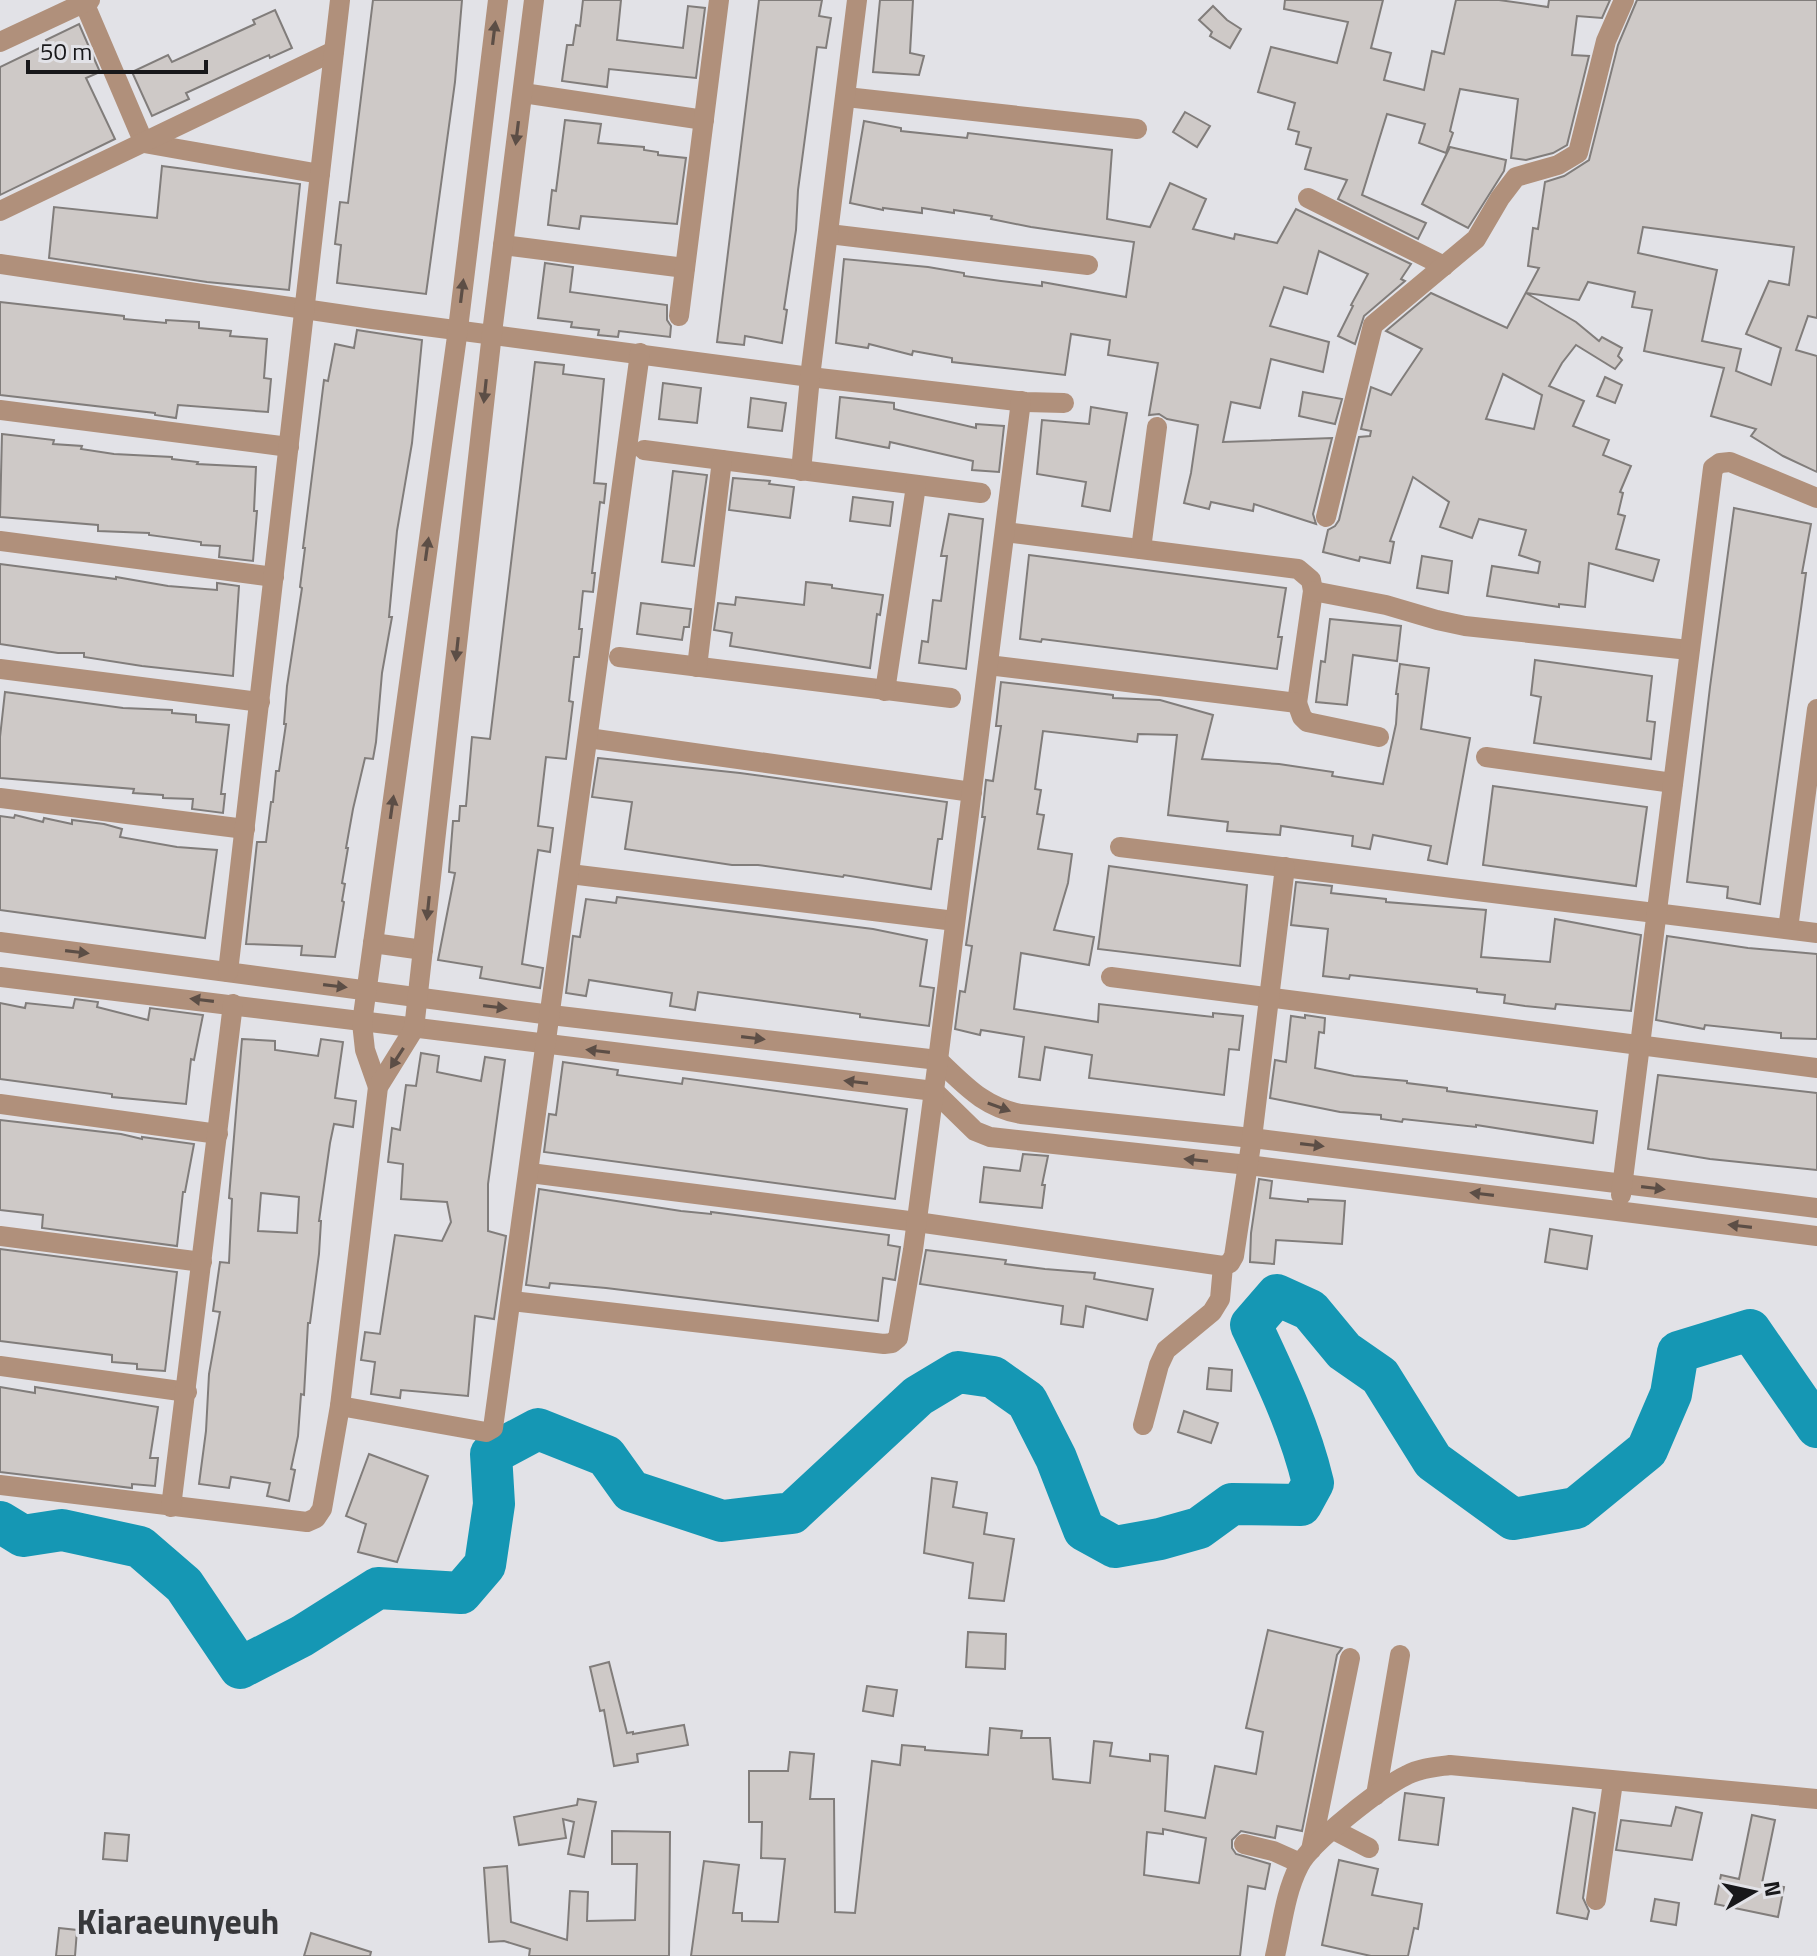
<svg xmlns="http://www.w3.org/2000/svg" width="1817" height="1956" viewBox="0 0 1817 1956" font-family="'Titillium Web',sans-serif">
	<rect width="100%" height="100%" fill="#e2e2e7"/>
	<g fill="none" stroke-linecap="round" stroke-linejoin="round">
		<!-- river -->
		<path stroke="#1597b4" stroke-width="42" d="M0,1522L23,1536L62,1530L140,1547L184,1585L240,1668L302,1636L378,1588L461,1593L485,1565L494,1504L491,1454L538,1429L606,1456L631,1491L722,1521L792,1513L918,1396L958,1372L993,1377L1027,1401L1056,1458L1084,1530L1115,1547L1160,1539L1199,1528L1232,1504L1301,1505L1313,1483C1300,1428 1275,1376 1251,1325L1277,1295L1310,1310L1344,1351L1380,1376L1433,1461L1513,1519L1576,1508L1647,1450L1671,1394L1678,1352L1750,1330L1817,1427"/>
	</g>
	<!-- building -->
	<g fill="#cec9c7" stroke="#817d7b" stroke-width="2" fill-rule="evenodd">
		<polygon points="373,0 462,0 455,82 426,294 337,283 341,245 335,244 340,202 348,203"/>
		<polygon points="583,0 621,0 617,40 683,48 688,6 705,8 696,78 609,69 607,87 562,81 567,45 573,45 576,25 580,26"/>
		<polygon points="759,0 822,0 819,16 831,18 826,48 817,47 798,190 796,230 784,309 787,310 782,343 745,336 744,345 717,342"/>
		<polygon points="880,0 913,0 910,53 924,56 919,75 873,72"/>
		<polygon points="1285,0 1383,0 1371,48 1391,53 1384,80 1424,90 1432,51 1444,54 1456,0 1499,0 1548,7 1549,0 1610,0 1602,18 1577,16 1572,55 1589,56 1567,145 1553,153 1526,160 1511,158 1518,99 1460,89 1450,131 1453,133 1446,153 1419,143 1425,124 1387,114 1362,195 1426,223 1418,239 1338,199 1347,180 1305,169 1311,148 1296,144 1299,132 1288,129 1295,103 1258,92 1271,47 1337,63 1348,22 1284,9"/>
		<path d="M1637,0H1817V318L1808,316L1796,350L1817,356V472L1783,456L1751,436L1756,429L1711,416L1724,368L1644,351L1652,310L1632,307L1635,292L1588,282L1579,300L1526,293L1576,322L1599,341L1602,337L1622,348L1618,356L1622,360L1615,369L1576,345L1562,363L1549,386L1584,401L1573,426L1609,440L1603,455L1631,466L1620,492L1623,493L1618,514L1625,516L1616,549L1659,560L1653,581L1589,563L1585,607L1559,604V607L1487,596L1492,566L1538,573L1540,562L1519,555L1526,530L1479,519L1472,538L1440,527L1449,502L1413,477L1390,541L1394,542L1390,563L1360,557L1359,561L1323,552L1328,530L1335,526L1339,520L1359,437L1370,436L1371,431L1361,429L1371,387L1391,395L1422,349L1386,331L1431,293L1507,328L1539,268L1528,266L1533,228L1538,229L1545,182L1564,176L1589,160L1618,45ZM1643,227L1794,247L1789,285L1769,281L1746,334L1781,348L1771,385L1736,371L1741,349L1702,341L1717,270L1638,253ZM1503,374L1542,395L1534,429L1486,419Z"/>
		<polygon points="1213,6 1227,20 1241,29 1230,48 1210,36 1212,32 1199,20"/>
		<polygon points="275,10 292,48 270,58 269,55 186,93 189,99 152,116 132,72 168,55 172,62 255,24 253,20"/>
		<polygon points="79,24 100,72 86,78 115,139 0,195 0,67 48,44 46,40"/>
		<polygon points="1185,112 1210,126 1197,147 1173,132"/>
		<polygon points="565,120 601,124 598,143 644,147 644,150 658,152 658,155 686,158 677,224 581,216 579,229 548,225 552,190 556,191"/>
		<polygon points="864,121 901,128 901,131 967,138 968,133 1112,150 1107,219 1150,227 1170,183 1206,199 1193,229 1234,239 1235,234 1277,243 1296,209 1411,264 1401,279 1405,281 1364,316 1355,344 1338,336 1353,306 1351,305 1368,274 1319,251 1307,294 1284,287 1270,326 1329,342 1323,372 1271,359 1260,408 1231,402 1223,442 1332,438 1313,514 1316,524 1254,504 1253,511 1211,502 1209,509 1184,503 1191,473 1198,425 1167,419 1159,414 1149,415 1158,363 1108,355 1110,340 1071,334 1065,375 952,362 952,358 913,351 912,355 869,344 868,348 836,343 844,259 928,267 964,273 964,276 1001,281 1042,286 1042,282 1126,297 1134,242 1031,227 991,219 992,216 954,210 954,213 922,208 922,213 883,208 883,210 850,203"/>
		<polygon points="1450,147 1506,160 1504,171 1468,228 1422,204"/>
		<polygon points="162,166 300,184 289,290 207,282 49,258 54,207 157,218"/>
		<polygon points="545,263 573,267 570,292 667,305 667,320 671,326 670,337 619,331 618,337 598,335 599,330 571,327 572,322 538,318"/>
		<polygon points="0,302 124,316 124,319 166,323 166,320 199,322 199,328 231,331 230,336 267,339 264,378 271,379 268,412 178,405 176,418 155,415 155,413 0,395"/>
		<polygon points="357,330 422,340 412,443 397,531 389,617 392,617 382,673 376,742 373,759 365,758 353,809 346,848 348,848 342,883 345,884 342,901 344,902 335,957 301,955 302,946 246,944 257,842 266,842 271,802 273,802 276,771 279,771 286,724 284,724 287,686 302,588 300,587 305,548 303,548 324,380 328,381 335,344 354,348"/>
		<polygon points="535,362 564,365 563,374 604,379 594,483 606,484 604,503 600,502 592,573 595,573 593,592 583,591 579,629 582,629 579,657 574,657 569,701 573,702 566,759 546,757 538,826 553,828 550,852 538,850 522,964 543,968 540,988 480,978 482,967 438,960 455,873 449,872 453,821 459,821 460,806 466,806 472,737 490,739"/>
		<polygon points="1605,377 1622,385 1615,403 1597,396"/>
		<polygon points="663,383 701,388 697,423 659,419"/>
		<polygon points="1303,392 1342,399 1335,424 1299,416"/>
		<polygon points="840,397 894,403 894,409 976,428 976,424 1004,426 999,472 972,470 973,461 890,442 889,448 836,438"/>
		<polygon points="751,398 786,403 782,431 748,427"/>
		<polygon points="1091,407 1127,413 1110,511 1082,506 1086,482 1037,474 1042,420 1089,424"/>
		<polygon points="2,434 54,440 53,444 82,446 81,449 114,454 172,457 172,459 198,462 197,464 256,467 254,511 257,511 253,561 219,557 220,546 201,545 201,542 149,535 149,533 98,531 98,525 0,517"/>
		<polygon points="673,471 707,475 694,566 662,562"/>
		<polygon points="733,478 770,481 769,484 794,487 790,518 729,510"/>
		<polygon points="853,497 893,502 890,526 850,521"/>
		<polygon points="1734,508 1811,524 1802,573 1806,573 1760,904 1727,898 1728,887 1687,882 1710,687"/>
		<polygon points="949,514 983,519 966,669 919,663 922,641 928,642 933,600 941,601 947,556 941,556"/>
		<polygon points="1029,555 1286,588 1278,637 1282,637 1277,669 1042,639 1041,642 1020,639"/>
		<polygon points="1422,556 1452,561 1448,593 1417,588"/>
		<polygon points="0,564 116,579 116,577 168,586 217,590 217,583 239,586 233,676 142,666 84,657 84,653 58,653 0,644"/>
		<polygon points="806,582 832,585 832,588 883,595 880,615 877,614 870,668 730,646 732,633 714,630 718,603 735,605 736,597 804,605"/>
		<polygon points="641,603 691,609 689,627 684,627 682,640 637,634"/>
		<polygon points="1330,619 1401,626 1397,661 1353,655 1347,705 1316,702 1321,661 1325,662"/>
		<polygon points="1535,660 1652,676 1647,721 1655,722 1651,759 1534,743 1541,697 1531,695"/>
		<polygon points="1400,664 1429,668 1421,729 1470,738 1447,864 1428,860 1431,846 1373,835 1370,849 1352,846 1353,836 1281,826 1280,835 1227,831 1228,822 1168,815 1177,735 1138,734 1137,742 1043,731 1035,789 1041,790 1037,814 1044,815 1038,849 1072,854 1068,883 1054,930 1094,937 1089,965 1021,953 1014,1009 1098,1022 1099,1004 1213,1017 1213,1013 1243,1016 1239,1050 1229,1049 1224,1095 1089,1078 1092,1055 1045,1047 1040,1080 1019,1077 1024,1037 981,1030 980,1035 955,1029 960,991 965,992 972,946 966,945 985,817 982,817 986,780 993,781 1001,726 996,726 1001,682 1113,695 1113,698 1160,700 1213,715 1202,759 1279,764 1333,772 1332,776 1383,784 1396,724 1398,694 1396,694"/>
		<polygon points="5,692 123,708 172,710 172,713 196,715 196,722 229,725 221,794 225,794 223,813 192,809 193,799 163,798 163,795 133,793 134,789 0,778 0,737"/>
		<polygon points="598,758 740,773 947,802 942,839 938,839 931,889 844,875 843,877 758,865 732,865 625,849 632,802 592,797"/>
		<polygon points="1493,786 1647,807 1636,886 1483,865"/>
		<polygon points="15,815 43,822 44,818 72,824 72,820 104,824 122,829 120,837 177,847 217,850 205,938 0,910 0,816 14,818"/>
		<polygon points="1109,866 1247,885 1240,966 1098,949"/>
		<polygon points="1296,882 1332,886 1331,893 1386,899 1386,902 1486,910 1481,957 1550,962 1555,919 1641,935 1631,1011 1556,1004 1555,1009 1525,1006 1504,1003 1505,995 1477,992 1477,989 1350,975 1349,979 1323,976 1328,929 1291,925"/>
		<polygon points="617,897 873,929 927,940 920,986 934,988 929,1026 860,1017 860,1014 698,992 695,1010 670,1006 672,993 589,980 586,996 566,993 573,936 580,937 586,899 616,903"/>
		<polygon points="1667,936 1748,948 1817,954 1817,1039 1781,1038 1781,1033 1705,1025 1704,1029 1656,1020"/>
		<polygon points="75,999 98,1002 97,1007 148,1020 150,1008 203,1015 194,1060 191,1059 186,1104 112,1097 112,1094 0,1079 0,1003 25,1008 26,1003 73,1008"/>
		<polygon points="1305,1015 1325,1018 1324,1033 1319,1032 1315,1068 1354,1076 1407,1081 1407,1083 1447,1088 1447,1091 1597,1111 1593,1143 1476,1125 1476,1127 1403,1119 1402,1122 1381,1119 1381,1115 1340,1112 1270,1098 1275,1060 1286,1062 1291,1016 1305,1018"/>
		<path d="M242,1039L275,1041V1050L318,1056L321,1039L343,1042L335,1098L356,1101L353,1127L334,1124L330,1143L319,1221H321L319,1254L310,1323H308L304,1395L301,1394L298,1436L291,1469L295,1470L289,1501L267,1496L270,1483L231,1477L229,1488L199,1484L206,1431L209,1374L220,1312L213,1311L220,1262L229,1263L232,1199L229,1198ZM261,1193L299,1197L297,1233L258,1231Z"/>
		<polygon points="421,1053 439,1056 437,1072 481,1081 485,1057 505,1060 488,1184 488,1231 506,1236 494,1319 475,1316 468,1396 401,1390 400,1398 371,1394 375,1362 361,1360 365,1332 380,1334 395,1235 442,1241 451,1222 447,1202 401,1199 403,1164 388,1162 392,1128 400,1130 406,1085 416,1086"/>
		<polygon points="563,1062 618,1070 617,1075 682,1084 683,1078 907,1109 895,1199 544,1152 549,1114 556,1115"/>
		<polygon points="1658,1075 1817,1093 1817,1170 1710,1159 1648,1149"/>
		<polygon points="0,1120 121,1134 142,1139 142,1137 194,1144 185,1192 183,1192 177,1246 42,1228 43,1215 0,1210"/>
		<polygon points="1023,1154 1048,1156 1042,1185 1045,1185 1042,1208 980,1202 984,1167 1020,1171"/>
		<polygon points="1259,1179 1272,1181 1270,1198 1308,1202 1308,1199 1345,1201 1342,1244 1276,1240 1274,1264 1250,1262 1251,1233"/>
		<polygon points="539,1189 681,1211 711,1214 711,1212 889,1235 888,1245 900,1247 895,1280 883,1278 878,1321 606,1288 550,1283 549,1288 526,1285"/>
		<polygon points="1550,1229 1592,1236 1587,1269 1545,1262"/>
		<polygon points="0,1249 177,1272 165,1371 137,1369 137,1364 112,1362 112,1355 0,1341"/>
		<polygon points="926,1250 1006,1260 1005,1264 1045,1269 1095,1273 1094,1279 1153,1289 1147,1320 1086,1306 1083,1327 1061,1324 1063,1306 920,1284"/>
		<polygon points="1209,1368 1232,1370 1231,1391 1207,1389"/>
		<polygon points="0,1387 35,1393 35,1387 158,1407 150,1458 158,1458 155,1486 132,1484 132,1488 0,1472"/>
		<polygon points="1184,1411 1218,1423 1211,1443 1178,1432"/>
		<polygon points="369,1454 428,1476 397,1562 358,1552 366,1524 346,1516"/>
		<polygon points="932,1478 957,1482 953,1507 987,1513 984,1534 1014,1539 1004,1601 969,1598 973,1563 924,1553"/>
		<path d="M1268,1630L1342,1648L1337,1655L1302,1831L1277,1826L1275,1838L1241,1831L1232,1840V1848L1236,1854L1270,1864L1265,1889L1248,1886L1240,1956H691L704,1861L739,1865L733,1913H742V1921L778,1922L785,1859L761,1858L762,1822H749V1771H788L790,1752L814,1754L810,1799H834L835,1912L855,1913L872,1761L900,1765L902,1745L925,1747V1750L988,1755L990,1728L1022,1731L1021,1738H1050L1053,1779L1090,1783L1094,1741L1112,1743L1110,1756L1150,1761V1754L1168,1756L1165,1811L1205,1818L1215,1766L1256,1774L1263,1732L1246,1728ZM1163,1829L1206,1838L1199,1883L1144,1875L1147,1832L1163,1834Z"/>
		<polygon points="968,1632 1006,1634 1005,1669 966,1667"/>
		<polygon points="609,1662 627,1733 633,1732 633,1734 684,1725 688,1745 637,1754 638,1762 614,1766 604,1710 600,1711 590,1667"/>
		<polygon points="867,1686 897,1690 893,1716 863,1711"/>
		<polygon points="1405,1793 1444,1798 1438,1845 1399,1840"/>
		<polygon points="578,1799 596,1802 584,1857 568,1854 574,1822 563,1819 566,1838 519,1845 514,1817 577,1805"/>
		<polygon points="1676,1807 1702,1813 1692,1860 1616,1850 1621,1820 1671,1826"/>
		<polygon points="1573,1808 1595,1813 1583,1898 1589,1911 1587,1919 1557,1913"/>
		<polygon points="1752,1815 1775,1820 1762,1883 1784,1887 1778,1917 1715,1904 1721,1875 1739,1879"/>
		<polygon points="612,1831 670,1832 669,1956 529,1956 530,1949 504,1941 489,1942 484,1868 507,1866 511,1922 567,1940 570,1891 588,1892 587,1921 635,1920 637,1864 612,1864"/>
		<polygon points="105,1833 129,1835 127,1861 103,1859"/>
		<polygon points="1339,1860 1378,1869 1372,1895 1422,1904 1418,1929 1414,1928 1408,1956 1371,1956 1322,1945"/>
		<polygon points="1655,1899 1679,1903 1676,1925 1651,1921"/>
		<polygon points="59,1928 77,1930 75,1956 56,1956"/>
		<polygon points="311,1933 371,1952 370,1956 304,1956"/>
	</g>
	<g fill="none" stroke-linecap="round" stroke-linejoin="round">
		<!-- minor -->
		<g stroke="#b0907b" stroke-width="20">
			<polyline points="83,0 144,143 320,174"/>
			<polyline points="0,42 90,0"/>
			<polyline points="523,93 704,120"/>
			<polyline points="846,97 1137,129"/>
			<polyline points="1308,198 1444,266"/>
			<polyline points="0,211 334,51"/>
			<polyline points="829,234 1088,265"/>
			<polyline points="503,245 685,268"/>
			<polyline points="0,264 372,319 810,377 1026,402 1064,403"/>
			<polyline points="679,316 719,0"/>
			<polyline points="0,410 289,447"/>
			<polyline points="644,450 981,493"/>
			<polyline points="801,471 810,377 857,0"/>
			<polyline points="1326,517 1373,325 1476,239 1500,198 1516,177 1558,165 1578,153 1606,41 1624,0"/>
			<polyline points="1005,532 1298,569 1311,580 1313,591 1297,703"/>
			<polyline points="0,541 274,577"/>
			<polyline points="1141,549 1157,427"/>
			<polyline points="1313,591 1386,605 1437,620 1465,626 1689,650"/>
			<polyline points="619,657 951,698"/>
			<polyline points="988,665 1297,703 1302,717 1307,722 1379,737"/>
			<polyline points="697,667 722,460"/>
			<polyline points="0,669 260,702"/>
			<polyline points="885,691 916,486"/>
			<polyline points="588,738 972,792"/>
			<polyline points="1486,757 1673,783"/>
			<polyline points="0,798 245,829"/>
			<polyline points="1120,847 1817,933"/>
			<polyline points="570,874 955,921"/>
			<polyline points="1788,929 1817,709"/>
			<path d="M0,942L551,1015L938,1060C965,1085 983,1107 1021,1114L1252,1138L1817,1208"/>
			<polyline points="373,943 423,950"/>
			<polyline points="228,972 340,0"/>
			<polyline points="0,977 934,1091 975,1131 990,1137 1248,1165 1817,1236"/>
			<polyline points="1111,977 1817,1068"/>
			<polyline points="378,1087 365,1050 362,1023 458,329 498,0"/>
			<polyline points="0,1104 218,1134"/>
			<polyline points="530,1173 917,1222 1223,1266 1230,1263 1234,1256 1252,1138 1285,867"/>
			<polyline points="1621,1195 1713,468 1720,463 1730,462 1817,498"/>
			<polyline points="0,1236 202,1262"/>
			<polyline points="512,1301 884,1344 892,1343 898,1338 913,1250 938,1060 1021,401"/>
			<polyline points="0,1366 187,1392"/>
			<polyline points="340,1406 486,1432 493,1428 640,353"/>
			<polyline points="1143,1425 1159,1365 1166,1350 1212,1312 1220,1299 1223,1266"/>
			<polyline points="0,1485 307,1522 316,1518 322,1509 340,1406 378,1087 414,1029 492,333 534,0"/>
			<polyline points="171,1507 233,1004"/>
			<polyline points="1376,1795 1400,1655"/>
			<polyline points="1334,1830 1369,1848"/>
			<polyline points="1244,1844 1273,1851 1300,1863"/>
			<polyline points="1311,1850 1350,1658"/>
			<polyline points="1596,1900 1613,1782"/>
			<path d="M1275,1956C1282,1926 1285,1893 1299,1866C1310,1843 1382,1787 1407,1775C1420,1768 1436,1767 1450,1765L1817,1799"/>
		</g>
	</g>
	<!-- one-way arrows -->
	<defs><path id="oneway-solid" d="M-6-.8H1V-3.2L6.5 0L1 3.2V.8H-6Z" transform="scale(2)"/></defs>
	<g fill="#5c4e46">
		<use href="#oneway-solid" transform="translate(494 33) rotate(-83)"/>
		<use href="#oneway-solid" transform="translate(517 133) rotate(97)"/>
		<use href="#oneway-solid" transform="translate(462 291) rotate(-83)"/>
		<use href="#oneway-solid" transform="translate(485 391) rotate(96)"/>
		<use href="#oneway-solid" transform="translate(427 549) rotate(-82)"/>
		<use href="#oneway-solid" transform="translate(457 649) rotate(96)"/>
		<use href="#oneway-solid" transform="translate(392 807) rotate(-82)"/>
		<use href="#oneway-solid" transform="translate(428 908) rotate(96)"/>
		<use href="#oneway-solid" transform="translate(77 952) rotate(7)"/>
		<use href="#oneway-solid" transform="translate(335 986) rotate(7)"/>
		<use href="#oneway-solid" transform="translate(202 1000) rotate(-173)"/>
		<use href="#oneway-solid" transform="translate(495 1007) rotate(7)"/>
		<use href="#oneway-solid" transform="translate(753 1038) rotate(7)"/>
		<use href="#oneway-solid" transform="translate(598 1051) rotate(-173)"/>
		<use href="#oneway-solid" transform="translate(397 1058) rotate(123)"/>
		<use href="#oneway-solid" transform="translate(856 1082) rotate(-173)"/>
		<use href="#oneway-solid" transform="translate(999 1107) rotate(20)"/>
		<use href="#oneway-solid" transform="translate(1312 1145) rotate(7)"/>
		<use href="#oneway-solid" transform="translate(1196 1160) rotate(-174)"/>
		<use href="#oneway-solid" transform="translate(1653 1188) rotate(7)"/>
		<use href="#oneway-solid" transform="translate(1482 1194) rotate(-173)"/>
		<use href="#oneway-solid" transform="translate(1740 1226) rotate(-173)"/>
	</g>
	<g text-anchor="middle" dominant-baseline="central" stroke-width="7" stroke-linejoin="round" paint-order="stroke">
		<!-- quarter labels -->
		<g font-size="34" font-weight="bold" fill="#37383b" stroke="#e2e2e7">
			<text x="178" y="1921">Kiaraeunyeuh</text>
		</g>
	</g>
	<!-- north arrow -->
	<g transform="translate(1753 1892) rotate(81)" stroke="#e2e2e7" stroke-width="6" paint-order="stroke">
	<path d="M0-6L14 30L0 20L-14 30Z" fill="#18181a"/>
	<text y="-12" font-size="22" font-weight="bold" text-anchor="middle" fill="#18181a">N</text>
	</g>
	<!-- scale -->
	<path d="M28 60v12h178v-12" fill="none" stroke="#18181a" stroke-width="4"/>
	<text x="40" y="60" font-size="24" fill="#18181a" stroke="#e2e2e7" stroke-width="6" paint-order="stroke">50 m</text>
</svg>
